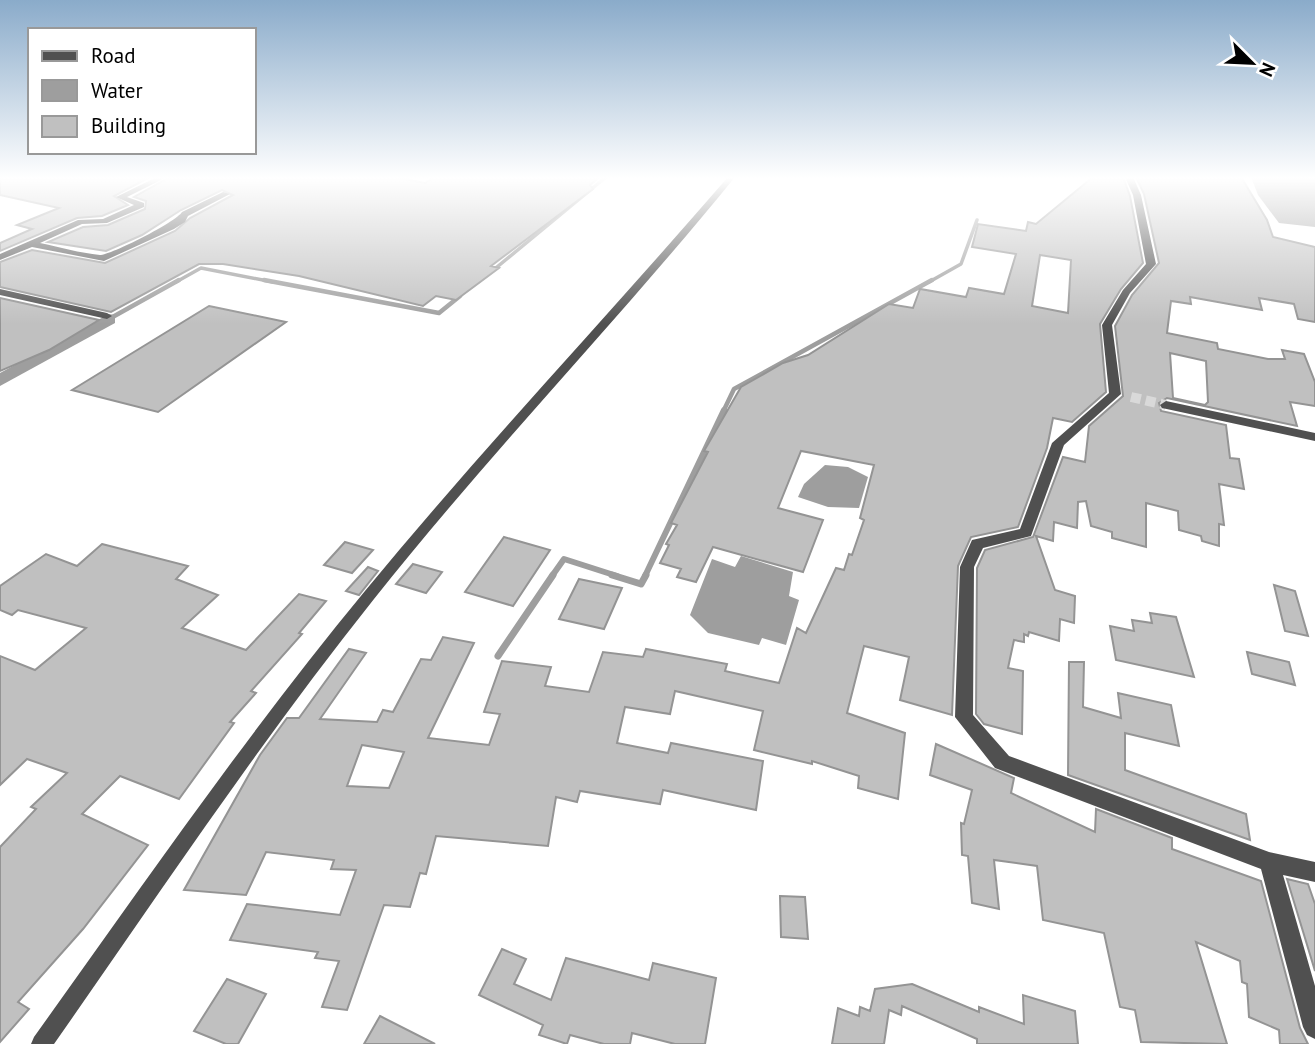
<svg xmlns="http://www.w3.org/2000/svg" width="1315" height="1044" viewBox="0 0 1315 1044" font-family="'PT Sans',sans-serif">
	<rect width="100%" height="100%" fill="#fff"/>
	<!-- water -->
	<g fill="#9e9e9e">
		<polygon points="1251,177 1315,177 1315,227 1279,223 1258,195"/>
		<polygon points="825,465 848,467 868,477 859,508 828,507 798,497 804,484"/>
		<polygon points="741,556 793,572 789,596 799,600 786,645 762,638 759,645 708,633 690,615 712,559 735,567"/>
	</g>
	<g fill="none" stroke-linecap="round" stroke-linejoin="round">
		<!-- stream-far3 -->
		<g stroke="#9e9e9e" stroke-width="3.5">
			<polyline points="491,272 606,177"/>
			<polyline points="176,282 201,268 273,282"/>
			<polyline points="929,282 961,264 977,220"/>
		</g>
		<!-- stream-far2 -->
		<g stroke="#9e9e9e" stroke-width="4.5">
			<polyline points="264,280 439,313 460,296"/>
			<polyline points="109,319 179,280"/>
			<polyline points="723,412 734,389 932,280"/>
		</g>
		<!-- stream-far1 -->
		<g stroke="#9e9e9e" stroke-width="6">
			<polyline points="552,576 564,559 617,576"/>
			<polyline points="645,576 724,410"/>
		</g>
		<!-- stream -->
		<g stroke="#9e9e9e" stroke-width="7">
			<polyline points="612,575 641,584 646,575"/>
			<polyline points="498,656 553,575"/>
		</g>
		<!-- canal -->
		<polygon fill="#9e9e9e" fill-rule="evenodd" points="109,314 115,315 115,323 0,386 0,373"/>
	</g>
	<!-- building -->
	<g fill="#c0c0c0" stroke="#949494" stroke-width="2" fill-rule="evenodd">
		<polygon points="0,177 150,177 114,196 128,205 102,216 77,218 0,251 0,243 32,229 17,225 59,208 0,195"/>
		<polygon points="170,177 395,177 425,183 434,177 600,177 590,185 593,189 491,266 499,268 456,300 436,296 423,306 299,276 223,264 199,264 111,312 0,287 0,262 32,250 105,263 175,231 190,218 233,195 222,190 181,210 142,235 106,251 48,242 83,227 108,225 145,209 146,201 134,197"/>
		<path d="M1093,177H1123L1130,196L1143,263L1121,289L1100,324L1106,392L1072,422L1053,418L1047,448L1018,527L971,537L958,566L952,715L900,700L909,657L864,646L847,713L905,733L898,799L858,788L859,776L812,761V764L754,750L763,711L675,691L670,714L625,707L617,743L668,753L671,743L763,761L756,810L663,790L660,804L580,791L577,802L556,797L548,846L436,836L426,874L420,873L410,907L384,905L347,1010L322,1007L339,961L315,958L318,952L230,940L247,904L340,915L356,870L331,869L334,860L266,852L246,895L184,890L260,755L287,718H299L349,649L366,653L320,719L377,722L383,710L393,712L421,659L431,660L443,637L474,643L428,738L489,745L500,714L484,712L502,661L551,667L545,686L589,692L603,652L643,657L646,649L727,664L725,671L779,683L797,628L806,633L836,568L844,570L849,554L852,555L864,520L860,518L874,465L801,451L778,508L823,520L803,572L713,547L696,582L677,577L681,569L660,563L669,545L666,544L677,525L671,523L708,452L704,451L741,387L783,363L808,355L889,304L913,308L920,289L966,297L969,288L1004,294L1016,254L972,247L978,224L1026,231L1028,222L1036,224ZM1040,255L1071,260L1068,313L1032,306ZM362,745L404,752L389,788L347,786Z"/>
		<path d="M1136,177H1241L1267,220L1273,237L1315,247V322L1298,319L1294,304L1259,298L1262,310L1190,297L1191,304L1171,301L1167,333L1217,343L1218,349L1268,359H1285L1282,350L1304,354L1315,382V406L1290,402L1297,426L1167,398L1159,403L1161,411L1226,425L1230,458L1239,459L1244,489L1219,484L1224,525L1219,524V546L1202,541L1201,536L1179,530L1178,511L1146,503V547L1112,538V532L1091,526L1086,501L1078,502L1077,528L1054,522L1053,541L1036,536L1055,590L1075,596L1074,623L1060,619L1059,641L1029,632L1028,636L1024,634V642L1014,640L1008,668L1023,671L1022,734L984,724L976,714L977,568L985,550L1033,537L1063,457L1085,462L1089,426L1123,396L1115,326L1132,295L1159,263L1144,194ZM1170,353L1206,361L1208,402L1205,405L1173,398Z"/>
		<polygon points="0,298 99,320 49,350 0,371"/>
		<polygon points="209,306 286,322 158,412 72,390"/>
		<polygon points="504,537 550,550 513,606 465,592"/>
		<polygon points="345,542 373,550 352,573 324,565"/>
		<polygon points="102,544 188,566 176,579 218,595 182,628 246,650 299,594 326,601 299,633 302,634 251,691 256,693 230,722 234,723 179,799 120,776 82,814 148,845 83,929 18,1002 29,1009 0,1042 0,847 36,809 31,807 67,773 27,759 0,785 0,656 35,670 86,628 18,610 12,615 0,610 0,586 46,554 77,566"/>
		<polygon points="413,564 442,572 426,593 396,584"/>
		<polygon points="368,567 378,571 359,595 346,591"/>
		<polygon points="579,579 622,588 604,629 559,619"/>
		<polygon points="1274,585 1295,591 1308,636 1285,631"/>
		<polygon points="1150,613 1176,617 1194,677 1116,660 1110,626 1134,631 1132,620 1152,623"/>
		<polygon points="1247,652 1289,662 1295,685 1252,674"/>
		<polygon points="1069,662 1084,662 1083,707 1121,718 1118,693 1171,705 1179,746 1125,733 1125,770 1246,814 1250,840 1068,775"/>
		<polygon points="936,744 1014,778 1011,793 1095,832 1096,809 1172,838 1172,849 1261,881 1300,1028 1308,1044 1280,1044 1279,1030 1249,1017 1247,984 1242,982 1240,961 1196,942 1227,1044 1141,1042 1135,1010 1120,1007 1104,933 1043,920 1037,866 994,860 999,909 972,903 968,856 962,855 961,823 964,824 972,790 930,775"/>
		<polygon points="1287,879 1308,884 1315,904 1315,971"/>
		<polygon points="780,896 805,897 808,939 781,937"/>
		<polygon points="502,949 526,959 514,984 551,1000 566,958 649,980 653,963 716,978 705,1044 675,1044 632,1033 630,1044 604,1044 570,1035 567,1044 539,1035 543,1025 479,995"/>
		<polygon points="227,979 266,994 238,1044 226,1044 194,1031"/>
		<polygon points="912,984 979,1012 979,1007 1024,1024 1023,995 1075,1011 1078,1044 977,1044 977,1039 902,1006 901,1015 889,1010 884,1044 832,1044 838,1008 859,1016 860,1007 870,1011 875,989"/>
		<polygon points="380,1016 435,1044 364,1044"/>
	</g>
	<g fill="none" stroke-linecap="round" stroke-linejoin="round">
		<!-- street-tunnel -->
		<polyline stroke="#d9d9d9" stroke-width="10" stroke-dasharray="10 5" stroke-linecap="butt" points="1131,397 1166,405"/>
		<!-- lane -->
		<path fill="#505050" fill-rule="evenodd" d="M728,177H735C618,321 489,454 374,599C260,742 159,894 54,1044H31L34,1037C142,886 247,734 365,591C482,449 608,316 728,177Z"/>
		<!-- street -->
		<g fill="#505050" fill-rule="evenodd">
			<path d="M157,177H167L127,197L144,203V207L107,223L82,224L40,243C59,247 80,253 100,255C111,255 176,222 182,212L223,192L230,194L188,216L185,222L174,229L104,261L32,247L0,260V254L78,220L103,219L134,205L116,197Z"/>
			<polygon points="1125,177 1133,177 1141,195 1156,264 1130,293 1112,325 1121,394 1064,445 1031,536 983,548 974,567 973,715 1009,756 1269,852 1315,862 1315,882 1283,875 1315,986 1315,1039 1307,1035 1303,1027 1261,869 995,768 955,717 960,567 972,540 1020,529 1052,443 1109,393 1102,325 1123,290 1146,264 1133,195"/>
			<polygon points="0,289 107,313 112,316 107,319 0,295"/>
			<polygon points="1166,401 1315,433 1315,441 1162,408 1160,405"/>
		</g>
	</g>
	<!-- sky -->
	<linearGradient id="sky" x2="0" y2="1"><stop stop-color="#8aabca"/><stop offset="0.55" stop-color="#fff"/><stop offset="1" stop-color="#fff" stop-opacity="0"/></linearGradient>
	<rect width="1315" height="324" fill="url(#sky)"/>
	<!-- legend -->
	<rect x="28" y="28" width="228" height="126" fill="#ffffff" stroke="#999999" stroke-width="2"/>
	<rect x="42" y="51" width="35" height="10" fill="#505050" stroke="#999999" stroke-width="2"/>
	<text x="91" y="63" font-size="21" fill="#000000">Road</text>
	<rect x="42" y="80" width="35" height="21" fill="#9e9e9e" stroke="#999999" stroke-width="2"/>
	<text x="91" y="98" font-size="21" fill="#000000">Water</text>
	<rect x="42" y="116" width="35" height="21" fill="#c0c0c0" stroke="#999999" stroke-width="2"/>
	<text x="91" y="133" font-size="21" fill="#000000">Building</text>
	<!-- north arrow -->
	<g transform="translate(1252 63) rotate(114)" stroke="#ffffff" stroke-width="5" paint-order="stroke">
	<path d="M0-5L12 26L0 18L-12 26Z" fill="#000000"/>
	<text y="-10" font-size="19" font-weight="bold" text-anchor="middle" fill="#000000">N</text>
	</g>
</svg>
